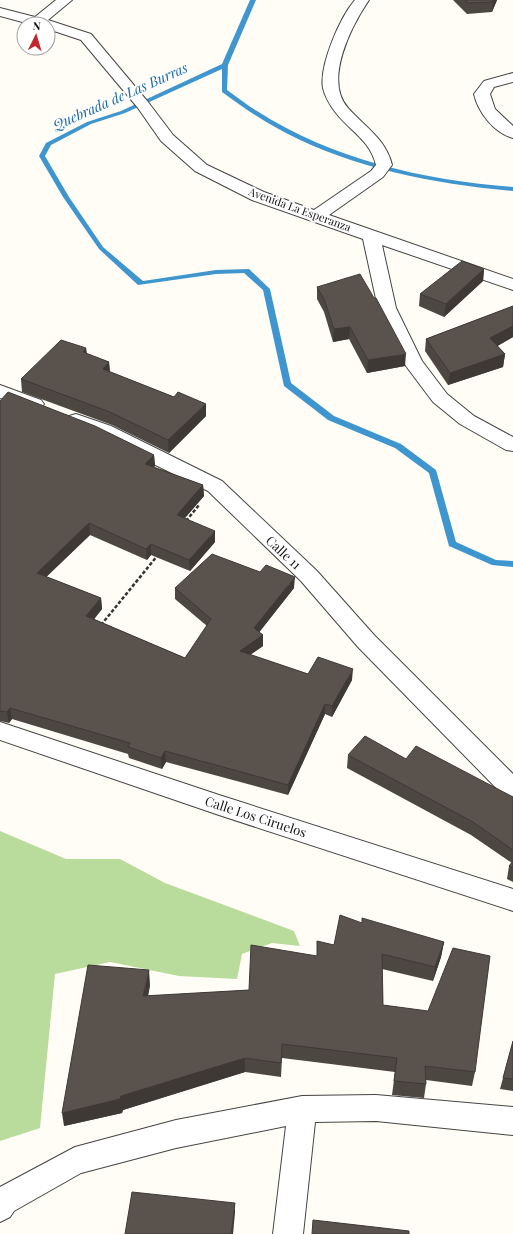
<svg xmlns="http://www.w3.org/2000/svg" width="513" height="1234" viewBox="0 0 513 1234" font-family="'Playfair Display',serif">
	<rect width="100%" height="100%" fill="#fffdf5"/>
	<!-- forest -->
	<polygon fill="#b9dc9c" points="0,831 66,859 120,859 165,883 294,931 300,946 272,943 242,954 237,979 179,976 110,962 55,974 40,1128 0,1141"/>
	<g fill="none" stroke-linecap="round" stroke-linejoin="round">
		<!-- stream -->
		<path fill="#3f96cf" fill-rule="evenodd" d="M250,0H256L228,65L227,90C237,97 247,105 257,111C333,160 424,180 513,187V191C435,184 356,169 286,133C263,121 242,107 222,92V69L125,113L91,124L51,145L45,156L69,197L103,247L143,281L216,270L249,269L270,289L291,383L334,416L401,444L436,470L456,542L496,560L513,561V567L492,565L449,546L429,473L395,448L328,420L284,386L263,290L244,273L216,274L138,285L99,249L63,197L39,156L46,143L87,122L121,111L222,64Z"/>
		<!-- minor casing -->
		<g stroke="#444" stroke-width="2">
			<g id="minor">
				<path d="M56,0H72L48,20L91,34L148,102L173,135L207,165L264,192L314,210L371,171L376,165C370,140 350,131 336,113C330,105 325,97 323,88C319,66 340,17 355,0H369C352,25 323,80 348,108C365,127 386,139 392,165L383,177L329,215L513,279V290L382,245L396,308L422,361L447,394L474,416L513,437V451L506,450L460,424L433,402L406,366L378,308L363,239L252,200L195,171L161,141L138,108L81,40L48,29V24H30L0,16V8L35,17Z"/>
				<path d="M513,73V82L494,87L490,94L495,109L513,126V138C494,133 478,112 474,94L484,81Z"/>
				<polygon points="0,385 41,400 44,404 41,408 34,410 0,398"/>
				<polygon points="76,414 111,426 222,481 317,571 374,635 513,774 513,799 504,796 358,647 301,581 208,491 97,436 69,424 66,420 69,416"/>
				<polygon points="0,722 219,795 513,889 513,911 219,815 0,740"/>
				<polygon points="376,1095 513,1107 513,1135 376,1121 315,1122 303,1234 273,1234 286,1126 176,1148 81,1173 14,1211 10,1217 0,1222 0,1187 75,1147 176,1120 302,1096"/>
			</g>
		</g>
		<!-- path -->
		<g stroke="#333" stroke-width="2.5" stroke-dasharray="3.5 2" stroke-linecap="butt">
			<polyline points="186,521 199,505"/>
			<polyline points="101,625 158,555"/>
		</g>
		<!-- minor -->
		<use href="#minor" fill="#fff" fill-rule="evenodd"/>
	</g>
	<!-- wall -->
	<g fill="#4d4742">
		<polygon points="453,0 497,0 492,12 467,14"/>
		<polygon points="484,269 483,281 444,317 419,306 420,294"/>
		<polygon points="317,287 405,366 367,373 349,339 333,342 324,312 317,299"/>
		<polygon points="513,306 513,337 497,346 505,354 503,367 448,385 425,351 426,339"/>
		<polygon points="86,348 87,354 109,362 110,372 174,397 206,404 206,416 169,453 112,425 22,392 21,379"/>
		<polygon points="0,401 154,455 155,466 154,467 203,485 204,496 185,518 215,542 190,571 151,555 147,560 90,535 46,577 101,598 102,609 94,619 185,658 207,626 175,599 175,588 294,588 259,632 263,635 263,646 250,655 308,674 352,680 332,717 325,714 288,795 166,762 162,769 129,758 128,754 12,719 9,723 0,721"/>
		<polygon points="348,755 406,759 513,797 513,882 507,879 509,866 512,863 471,835 347,768"/>
		<polygon points="362,923 444,942 441,957 433,981 382,969 383,1005 475,1072 472,1086 426,1080 426,1084 424,1098 392,1095 395,1072 282,1058 281,1077 245,1072 123,1110 122,1113 64,1126 150,985 148,996 249,990 317,956 334,945"/>
		<polygon points="513,1041 513,1091 500,1089 503,1078"/>
	</g>
	<!-- shaded-wall -->
	<g fill="#3f3936">
		<polygon points="494,0 497,0 492,12 493,2"/>
		<polygon points="484,269 483,281 444,317 446,304"/>
		<polygon points="513,326 513,337 489,351 490,338"/>
		<polygon points="350,327 349,339 333,342 334,329"/>
		<polygon points="86,348 87,361 83,352"/>
		<polygon points="406,354 405,366 367,373 368,360"/>
		<polygon points="505,354 503,367 448,385 450,373"/>
		<polygon points="109,362 110,375 103,369"/>
		<polygon points="206,404 206,416 169,453 168,440"/>
		<polygon points="154,455 155,466 146,475 145,464"/>
		<polygon points="203,485 204,496 178,526 177,515"/>
		<polygon points="89,523 90,535 39,584 37,573"/>
		<polygon points="215,531 215,542 190,571 189,560"/>
		<polygon points="151,544 151,555 147,560 146,549"/>
		<polygon points="295,577 294,588 254,639 254,628"/>
		<polygon points="101,598 102,609 88,627 86,616"/>
		<polygon points="263,635 263,646 240,662 240,651"/>
		<polygon points="353,669 352,680 332,717 332,706"/>
		<polygon points="325,704 325,714 288,795 288,785"/>
		<polygon points="10,708 12,719 9,723 7,712"/>
		<polygon points="165,751 166,762 162,769 161,758"/>
		<polygon points="444,942 441,957 433,981 435,967"/>
		<polygon points="149,970 150,985 145,1011 143,996"/>
		<polygon points="245,1058 245,1072 123,1110 122,1113 64,1126 62,1113 121,1096"/>
		<polygon points="235,1203 235,1213 233,1234 231,1234"/>
	</g>
	<!-- building -->
	<g fill="#5a524d" stroke="#3f3936">
		<polygon points="465,0 494,0 493,2 468,3"/>
		<polygon points="462,261 484,269 446,304 420,294"/>
		<polygon points="360,274 374,298 376,298 406,354 368,360 350,327 334,329 324,299 317,287"/>
		<polygon points="513,306 513,326 490,338 505,354 450,373 426,339"/>
		<polygon points="61,340 86,348 83,352 109,362 103,369 174,397 178,392 206,404 168,440 110,412 21,379"/>
		<polygon points="8,392 95,426 154,455 145,464 203,485 177,515 215,531 189,560 151,544 146,549 89,523 37,573 101,598 86,616 185,658 211,619 175,588 212,554 260,572 266,565 295,577 254,628 263,635 240,651 308,674 318,657 353,669 332,706 325,704 288,785 165,751 161,758 128,747 130,743 10,708 7,712 0,711 0,401"/>
		<polygon points="365,736 406,759 416,746 513,797 513,850 473,822 348,755"/>
		<polygon points="513,861 513,868 509,866"/>
		<polygon points="340,915 362,923 362,918 444,942 435,967 382,954 383,1005 428,1011 453,948 490,956 475,1072 425,1066 426,1084 394,1081 397,1058 282,1044 281,1063 245,1058 121,1096 120,1099 62,1113 88,965 149,970 143,996 249,990 251,945 317,956 317,941 334,945"/>
		<polygon points="513,1041 513,1079 503,1078"/>
		<polygon points="132,1192 235,1203 231,1234 125,1234"/>
		<polygon points="313,1220 409,1231 409,1234 312,1234"/>
	</g>
	<g text-anchor="middle" dominant-baseline="central" stroke-width="4" stroke-linejoin="round" paint-order="stroke">
		<!-- far-street labels -->
		<g font-size="11" fill="#111" stroke="#fff">
			<text transform="translate(300 209) rotate(20)">Avenida La Esperanza</text>
		</g>
		<!-- street labels -->
		<g font-size="13" fill="#111" stroke="#fff">
			<text transform="translate(284 552) rotate(43)">Calle 11</text>
			<text transform="translate(256 816) rotate(18)">Calle Los Ciruelos</text>
		</g>
		<!-- water labels -->
		<g font-size="14" font-style="italic" fill="#1768a6" stroke="#fff">
			<text transform="translate(120 96) rotate(-24)">Quebrada de Las Burras</text>
		</g>
	</g>
	<!-- north arrow -->
	<g transform="translate(36 36) rotate(5)"><circle r="19" fill="#ffffff" stroke="#a0a0a0"/>
	<path d="M0-3L7 15L0 10L-7 15Z" fill="#c4262e"/>
	<text y="-6" font-size="11" font-weight="bold" text-anchor="middle" fill="#111111">N</text>
	</g>
</svg>
